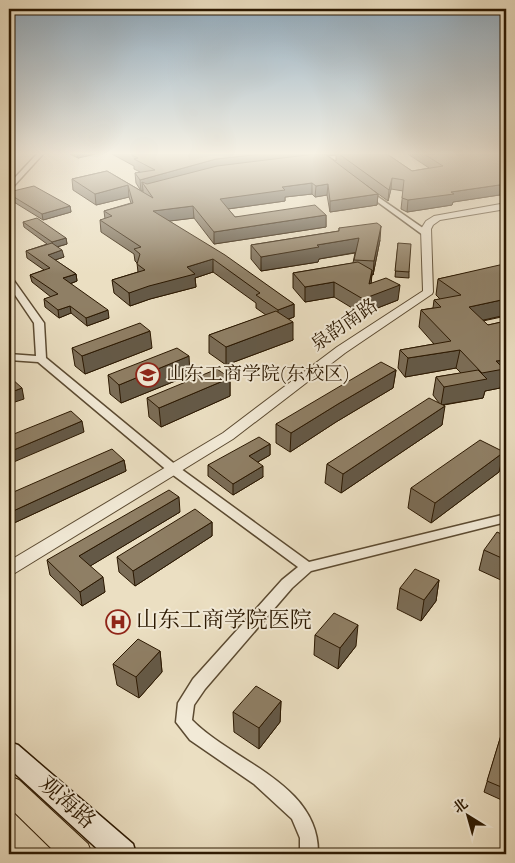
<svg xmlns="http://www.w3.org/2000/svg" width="515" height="863" viewBox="0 0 515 863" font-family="'Sorts Mill Goudy','Noto Serif SC',serif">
	<rect width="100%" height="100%" fill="#ebdfc2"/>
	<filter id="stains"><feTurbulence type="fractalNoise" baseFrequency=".004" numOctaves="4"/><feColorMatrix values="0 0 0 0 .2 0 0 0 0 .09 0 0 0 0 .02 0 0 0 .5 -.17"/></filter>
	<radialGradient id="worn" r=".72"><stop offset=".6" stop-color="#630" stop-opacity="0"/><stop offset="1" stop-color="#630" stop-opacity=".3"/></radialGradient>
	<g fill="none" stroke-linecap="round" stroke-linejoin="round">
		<!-- minor casing -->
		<g stroke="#5b4a31" stroke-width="3">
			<g id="minor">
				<polygon points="37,154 43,154 11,189 9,190 9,184"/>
				<polygon points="364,190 368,190 430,233 423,235 364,192"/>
				<path d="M9,277L12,278L44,323L46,358L177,466L309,562L506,514V522L311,571L292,588L205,689L194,705L192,720C233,762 320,784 318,854H300V838L292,819L254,784L190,740L176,722L178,703L193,679L282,580L298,567L169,472L38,362L9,360V354L36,356L34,323L9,286Z"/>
			</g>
		</g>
		<!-- tertiary casing -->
		<g stroke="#5b4a31" stroke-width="2">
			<polygon id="tertiary" points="506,203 506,209 440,220 433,225 431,229 433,292 432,294 345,353 233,439 15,573 9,575 9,561 223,433 337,347 423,291 421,229 426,221 434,216"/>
		</g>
		<!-- secondary casing -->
		<g stroke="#2b1801" stroke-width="3">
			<polygon id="secondary" points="9,742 18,745 133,844 136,854 103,854 9,768"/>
		</g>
		<!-- primary casing -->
		<g stroke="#2b1801" stroke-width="2">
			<polygon id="primary" points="9,776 19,780 88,844 92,854 57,854 9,807"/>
		</g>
		<!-- minor -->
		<use href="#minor" fill="#f2ead7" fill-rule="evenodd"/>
		<!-- tertiary -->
		<use href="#tertiary" fill="#f2ead7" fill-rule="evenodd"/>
		<!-- secondary -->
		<use href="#secondary" fill="#f2ead7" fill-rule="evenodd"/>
		<!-- primary -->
		<use href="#primary" fill="#ebdfc2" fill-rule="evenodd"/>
	</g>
	<!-- wall -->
	<g fill="#7b6d57" stroke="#2b1801" fill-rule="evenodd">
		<polygon points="70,154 95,154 78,158"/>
		<path d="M112,154H387L412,171L429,168L408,154H506V194L453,202L452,205L407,212L401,209L403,191L391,189L388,201L363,183L378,194L377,205L330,212L327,195L315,197L312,194L285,197V201L228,209L235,217L326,215V227L214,244L194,218L169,221L294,304V317L289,319L293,340L226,365L209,353V335L266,315L256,308V303L213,272L195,278L196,287L150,299L130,306L114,293L112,280L138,272L137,263L135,261L134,254L101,232L100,220L105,219L104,211L131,203L129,197L96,205L73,190L72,179L107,171L143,192V190L141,191L136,183L135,173L140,172L134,169V166ZM336,155V161L328,156Z"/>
		<polygon points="9,192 70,206 71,212 43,220 9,199"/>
		<polygon points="23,222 66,238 67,244 57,247 64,257 55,260 76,274 77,281 70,284 109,318 87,326 71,313 59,318 45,307 44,299 51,297 32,282 30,275 44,270 27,258 26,251 47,244 24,227"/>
		<polygon points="339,228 380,240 373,275 372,275 371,283 398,300 362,314 334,297 305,302 293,288 293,273 353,263 355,253 319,259 318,262 261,271 251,259 251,245 339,231"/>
		<polygon points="398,243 409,272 409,278 395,277"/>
		<polygon points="506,265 506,316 483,321 488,325 506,321 506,377 502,378 500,388 485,391 483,398 444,405 442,425 341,493 325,483 327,464 439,403 433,395 436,377 461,373 456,368 405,377 398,368 400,350 434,344 419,327 421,310 433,308 434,300 440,299 436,295 438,279"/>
		<polygon points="72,348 152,348 85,374 75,366"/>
		<polygon points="396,370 393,388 336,422 290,452 276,443 276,424"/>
		<polygon points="108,375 190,375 121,403 110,394"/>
		<polygon points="230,378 230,396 161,427 149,417 147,398"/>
		<polygon points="270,444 270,455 258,462 263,477 233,495 208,476 208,465"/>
		<polygon points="504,452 499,472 431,523 408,508 411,488"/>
		<polygon points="124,460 126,471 14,523 9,517 9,494"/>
		<polygon points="180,512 90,566 105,592 82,606 50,575 47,560"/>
		<polygon points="212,522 212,536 135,586 119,572 117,557"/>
		<polygon points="506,536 506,577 503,581 479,570 484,550"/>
		<polygon points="439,580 436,601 421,621 397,609 400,588"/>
		<polygon points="315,635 356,646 338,669 314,655"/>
		<polygon points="160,651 162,672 139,698 117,685 113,664"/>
		<polygon points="281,701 280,722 259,749 234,732 233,712"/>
		<polygon points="506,719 506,802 484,792"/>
	</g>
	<!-- shaded-wall -->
	<g fill="#645947" stroke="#2b1801">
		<polygon points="77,154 95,154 78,158"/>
		<polygon points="261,154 336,154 336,155 217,169 147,189 142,182 143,190 141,191 140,180 216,159"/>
		<polygon points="392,178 391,189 388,201 389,190"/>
		<polygon points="312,183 312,194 285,197 285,201 220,210 220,199 282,187"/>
		<polygon points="328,184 327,195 315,197 316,186"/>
		<polygon points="506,184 506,194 453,202 452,205 407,212 408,200 451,192"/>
		<polygon points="128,185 129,197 96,205 95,194"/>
		<polygon points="378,194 377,205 330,212 330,201"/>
		<polygon points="70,206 71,212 43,220 42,214"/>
		<polygon points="193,206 194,218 154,223 153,211"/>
		<polygon points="326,215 326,227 214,244 214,232"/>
		<polygon points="381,226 380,240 373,275 374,261"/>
		<polygon points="66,238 67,244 53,248 52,242"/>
		<polygon points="359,238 358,252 319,259 318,262 261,271 261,257 317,245"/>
		<polygon points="62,250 64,257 49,262 48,255"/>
		<polygon points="213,259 213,272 195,278 196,287 150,299 130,306 129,293 187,267"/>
		<polygon points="372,270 371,285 400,285 398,300 362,314 363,299 369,284"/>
		<polygon points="76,274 77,281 64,286 63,278"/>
		<polygon points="334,282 334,297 305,302 305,287"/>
		<polygon points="506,299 506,315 466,324 469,307"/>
		<polygon points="294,304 294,317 277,323 278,310"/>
		<polygon points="70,306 71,313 59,318 58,310"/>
		<polygon points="108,310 109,318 87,326 86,318"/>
		<polygon points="293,322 293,340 226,365 226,347"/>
		<polygon points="150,331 152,348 85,374 82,356"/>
		<polygon points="460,350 456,368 405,377 408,358"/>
		<polygon points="189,356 190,375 121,403 119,385"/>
		<polygon points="506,360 506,377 502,378 500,388 485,391 483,398 441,405 444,387 482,373 496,361"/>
		<polygon points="396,370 393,388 336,422 290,452 291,433 338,404"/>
		<polygon points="230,378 230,396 161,427 159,408"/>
		<polygon points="22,388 24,399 9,404 9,393"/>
		<polygon points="445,406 442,425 341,493 343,474"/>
		<polygon points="82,421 84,432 9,464 9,452"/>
		<polygon points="270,444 270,455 249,467 249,456"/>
		<polygon points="504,452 499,472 431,523 435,503"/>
		<polygon points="124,460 126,471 14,523 11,512"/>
		<polygon points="263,466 263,477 233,495 233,484"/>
		<polygon points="179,497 180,512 82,571 79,556"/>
		<polygon points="212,522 212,536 135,586 133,571"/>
		<polygon points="506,570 506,577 503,581"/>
		<polygon points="103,577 105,592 82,606 80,592"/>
		<polygon points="439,580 436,601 421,621 424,600"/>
		<polygon points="358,625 356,646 338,669 340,648"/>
		<polygon points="160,651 162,672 139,698 136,677"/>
		<polygon points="281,701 280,722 259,749 259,728"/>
	</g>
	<!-- building -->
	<g fill="#8f7f65" stroke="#2b1801">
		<polygon points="130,154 261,154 216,159 140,180 135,173 155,170 134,159 138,158"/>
		<polygon points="315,154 325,154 378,194 330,201 328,184 316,186 312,183 282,187 285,190 220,199 235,217 315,205 326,215 214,232 193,206 153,211 225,255 294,304 278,310 256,295 260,293 213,259 187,267 195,274 149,286 129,293 112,280 145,270 137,264 140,254 134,249 141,247 100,220 112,216 104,211 133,203 128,185 95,194 72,179 107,171 153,198 142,182 147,184 217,166"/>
		<polygon points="339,154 387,154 412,171 443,166 424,154 506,154 506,184 451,192 454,194 408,200 402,198 404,180 392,178 389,190"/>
		<polygon points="34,186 70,206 42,214 9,194 9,192"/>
		<polygon points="37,218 66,238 52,242 23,222"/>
		<polygon points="377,223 381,226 374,261 354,260 359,238 317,245 319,247 261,257 251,245 339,231 339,228"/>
		<polygon points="52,243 62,250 48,255 76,274 63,278 108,310 86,318 70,306 58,310 44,299 58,294 30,275 50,268 26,251"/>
		<polygon points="398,243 411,244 409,272 395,271"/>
		<polygon points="358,262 372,270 369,284 386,278 400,285 363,299 334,282 305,287 293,273"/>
		<polygon points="504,264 506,265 506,299 469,307 488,325 506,321 506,360 496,361 504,369 482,373 460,350 408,358 400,350 451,341 421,310 441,307 434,300 461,295 438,279"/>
		<polygon points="276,311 293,322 226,347 209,335"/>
		<polygon points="140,323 150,331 82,356 72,348"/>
		<polygon points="177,348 189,356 119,385 108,375"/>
		<polygon points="381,362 396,370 338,404 291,433 276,424"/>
		<polygon points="217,369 230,378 159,408 147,398"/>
		<polygon points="478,370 487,379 444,387 436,377"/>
		<polygon points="11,378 22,388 9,393 9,379"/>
		<polygon points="429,398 445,406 343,474 327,464"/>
		<polygon points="71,411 82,421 9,452 9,436"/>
		<polygon points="259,437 270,444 249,456 263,466 233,484 208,465"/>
		<polygon points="480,440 504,452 435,503 411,488"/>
		<polygon points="112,449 124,460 11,512 9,509 9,494"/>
		<polygon points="169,490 179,497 79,556 103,577 80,592 47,560"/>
		<polygon points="195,509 212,522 133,571 117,557"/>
		<polygon points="497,532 506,536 506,560 484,550"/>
		<polygon points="415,569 439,580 424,600 400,588"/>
		<polygon points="334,613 358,625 340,648 315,635"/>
		<polygon points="138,639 160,651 136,677 113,664"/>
		<polygon points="256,686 281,701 259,728 233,712"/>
		<polygon points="506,719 506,789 487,781"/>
	</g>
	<!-- sky -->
	<linearGradient id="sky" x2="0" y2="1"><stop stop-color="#8faabe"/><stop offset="0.56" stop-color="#f6f1e4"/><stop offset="1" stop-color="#f6f1e4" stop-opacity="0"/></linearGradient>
	<rect width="515" height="274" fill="url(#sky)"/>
	<!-- icons -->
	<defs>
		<g id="university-ring" transform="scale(1.25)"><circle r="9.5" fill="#f2ead7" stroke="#8f2418" stroke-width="1.5"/><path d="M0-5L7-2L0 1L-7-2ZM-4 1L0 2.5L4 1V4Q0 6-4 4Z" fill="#8f2418"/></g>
		<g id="hospital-ring" transform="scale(1.25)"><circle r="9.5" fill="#f2ead7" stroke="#8f2418" stroke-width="1.5"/><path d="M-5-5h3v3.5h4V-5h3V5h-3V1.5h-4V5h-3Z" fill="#8f2418"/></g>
	</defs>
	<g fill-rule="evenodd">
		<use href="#university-ring" x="148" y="375"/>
		<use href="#hospital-ring" x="118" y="622"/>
	</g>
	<g text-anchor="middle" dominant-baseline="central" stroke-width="4" stroke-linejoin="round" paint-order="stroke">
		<!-- street labels -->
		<g font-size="19" fill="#2b1801" stroke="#f2ead7">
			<text transform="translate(345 326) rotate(-35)">泉韵南路</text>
		</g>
		<!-- poi labels -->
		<g font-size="19" fill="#2b1801" stroke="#f2ead7" text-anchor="start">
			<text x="166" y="375">山东工商学院(东校区)</text>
		</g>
		<!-- near-poi labels -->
		<g font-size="22" fill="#2b1801" stroke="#f2ead7" text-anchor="start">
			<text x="136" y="622">山东工商学院医院</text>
		</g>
		<!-- near-street labels -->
		<g font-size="22" fill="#2b1801" stroke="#f2ead7">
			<text transform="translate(66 804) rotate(41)">观海路</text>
		</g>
	</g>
	<!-- margin -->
	<rect width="515" height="863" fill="none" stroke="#ebdfc2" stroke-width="30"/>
	<rect x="10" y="10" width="495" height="843" fill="none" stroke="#2b1801" stroke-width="2.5"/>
	<rect x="15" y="15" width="485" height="833" fill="none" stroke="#2b1801"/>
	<!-- north arrow -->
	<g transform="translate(468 816) rotate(323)" stroke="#f2ead7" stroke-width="4" paint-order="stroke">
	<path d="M0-4L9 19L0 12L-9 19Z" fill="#2b1801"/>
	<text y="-8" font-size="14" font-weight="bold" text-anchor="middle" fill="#2b1801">北</text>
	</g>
	<rect width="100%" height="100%" filter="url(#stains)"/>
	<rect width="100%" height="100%" fill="url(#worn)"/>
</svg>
